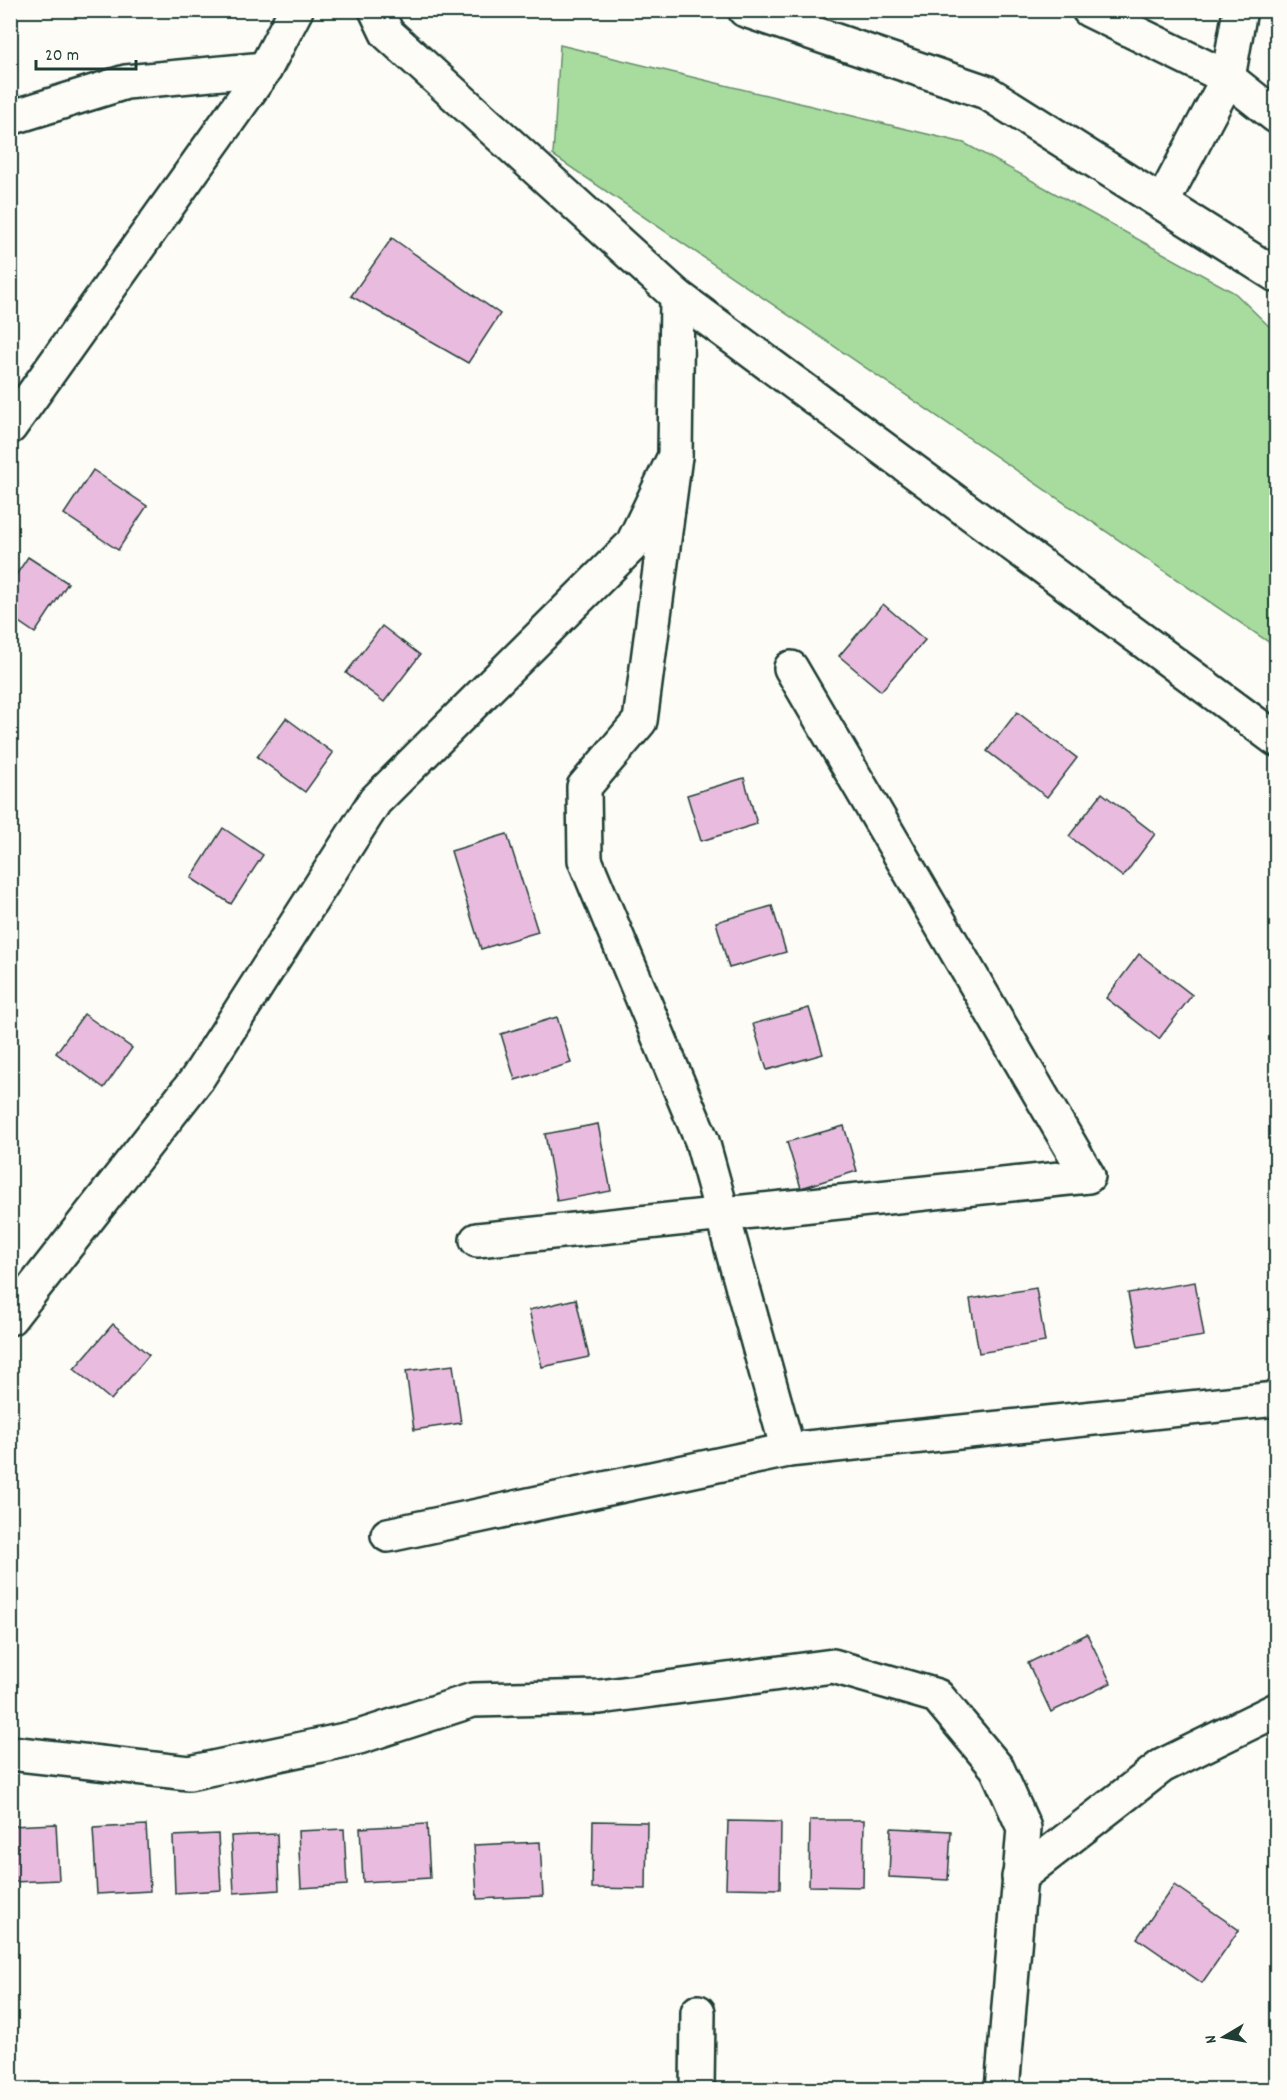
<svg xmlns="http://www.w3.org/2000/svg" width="1287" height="2100" viewBox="0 0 1287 2100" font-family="Dekko,sans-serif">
	<rect width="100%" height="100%" fill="#fdfcf7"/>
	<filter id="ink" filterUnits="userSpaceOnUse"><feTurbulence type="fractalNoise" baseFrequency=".0167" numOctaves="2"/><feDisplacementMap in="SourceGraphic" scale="12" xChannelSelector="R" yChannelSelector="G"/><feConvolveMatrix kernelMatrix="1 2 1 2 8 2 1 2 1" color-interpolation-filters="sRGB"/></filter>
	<g filter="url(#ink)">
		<!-- green -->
		<polygon fill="#a8dc9e" stroke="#648c69" stroke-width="1.5" points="560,45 964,143 1235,293 1276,333 1276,647 553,155"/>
		<!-- building -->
		<g fill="#e9bcdf" stroke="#1f3d34" stroke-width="1.5">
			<polygon points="392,238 500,314 468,363 351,296"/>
			<polygon points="93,470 147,506 118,550 64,514"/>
			<polygon points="28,557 68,583 35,633 10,616 10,584"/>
			<polygon points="883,604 925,640 881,691 839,656"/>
			<polygon points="382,626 420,655 384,702 346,673"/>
			<polygon points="1017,712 1077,758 1047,797 987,751"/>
			<polygon points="286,718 333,753 305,792 257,757"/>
			<polygon points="744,778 757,824 701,841 687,795"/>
			<polygon points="1102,793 1155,834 1123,877 1069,836"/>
			<polygon points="223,828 263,855 231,904 191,878"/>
			<polygon points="507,834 538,932 481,949 451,851"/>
			<polygon points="772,906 786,952 729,968 716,922"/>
			<polygon points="1139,954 1192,995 1159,1039 1106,998"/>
			<polygon points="809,1008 823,1054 767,1070 753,1024"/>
			<polygon points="84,1014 132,1048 104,1088 56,1053"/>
			<polygon points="557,1017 571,1063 515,1080 501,1034"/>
			<polygon points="598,1124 611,1191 557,1201 545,1134"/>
			<polygon points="844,1126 857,1171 801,1188 787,1142"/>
			<polygon points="1195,1282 1204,1336 1138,1347 1128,1293"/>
			<polygon points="1036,1288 1045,1342 979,1353 970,1299"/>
			<polygon points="576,1299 589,1357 542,1367 529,1310"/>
			<polygon points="113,1324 149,1355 111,1400 74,1369"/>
			<polygon points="453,1365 461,1423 414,1430 406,1371"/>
			<polygon points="1087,1634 1111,1683 1051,1712 1028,1663"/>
			<polygon points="810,1820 864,1820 863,1887 809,1886"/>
			<polygon points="593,1821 647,1822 646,1889 592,1888"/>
			<polygon points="728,1821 781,1822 780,1889 726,1888"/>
			<polygon points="56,1824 59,1880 13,1882 11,1826"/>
			<polygon points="427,1824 430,1878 363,1882 360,1828"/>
			<polygon points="146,1825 150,1891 97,1894 93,1828"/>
			<polygon points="891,1828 951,1831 948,1880 889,1877"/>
			<polygon points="344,1829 347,1885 301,1888 298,1831"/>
			<polygon points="218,1834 221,1890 175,1893 173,1836"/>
			<polygon points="277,1834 279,1890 234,1893 231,1836"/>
			<polygon points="540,1842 543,1896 477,1899 474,1845"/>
			<polygon points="1174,1885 1239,1930 1202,1983 1137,1938"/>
			<polygon points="483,2085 484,2090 435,2090"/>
		</g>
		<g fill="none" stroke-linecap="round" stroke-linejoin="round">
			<!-- minor casing -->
			<g stroke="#1f3d34" stroke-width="38">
				<g id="minor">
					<polyline points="376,10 387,33 677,296 1276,739"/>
					<polyline points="745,10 986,92 1276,275"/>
					<polyline points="1089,10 1228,78 1276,116"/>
					<polyline points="10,118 126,82 265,69"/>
					<polyline points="1162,203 1228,78 1240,10"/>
					<polyline points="10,427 265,69 296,10"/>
					<polyline points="675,456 640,721 584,787 585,860 702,1141 788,1450 1276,1399"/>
					<polyline points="477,1240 1088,1176 791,668"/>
					<polyline points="10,1318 197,1079 375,801 632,545 675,456 677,296"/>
					<polyline points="388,1535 788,1450"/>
					<polyline points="10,1753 189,1773 359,1737 473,1700 600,1697 833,1666 937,1696 997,1768 1024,1828 1002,2090"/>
					<polyline points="1019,1877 1162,1766 1276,1710"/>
					<polyline points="697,2090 698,2012"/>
				</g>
			</g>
			<!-- minor -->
			<use href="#minor" stroke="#fdfcf7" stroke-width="33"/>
		</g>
	</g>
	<!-- margin -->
	<rect width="1287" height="2100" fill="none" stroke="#fdfcf7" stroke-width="36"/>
	<rect x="18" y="18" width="1251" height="2064" fill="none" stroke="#1f3d34" stroke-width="2" filter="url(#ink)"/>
	<!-- north arrow -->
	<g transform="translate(1224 2037) rotate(260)" stroke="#fdfcf7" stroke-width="4.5" paint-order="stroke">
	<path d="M0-4.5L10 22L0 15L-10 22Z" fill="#1f3d34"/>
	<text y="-9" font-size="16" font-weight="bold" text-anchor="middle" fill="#1f3d34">N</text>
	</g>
	<!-- scale -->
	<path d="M36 60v9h100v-9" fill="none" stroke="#1f3d34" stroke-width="3"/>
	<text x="45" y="60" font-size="18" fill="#1f3d34" stroke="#fdfcf7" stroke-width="4.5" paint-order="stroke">20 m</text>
</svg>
